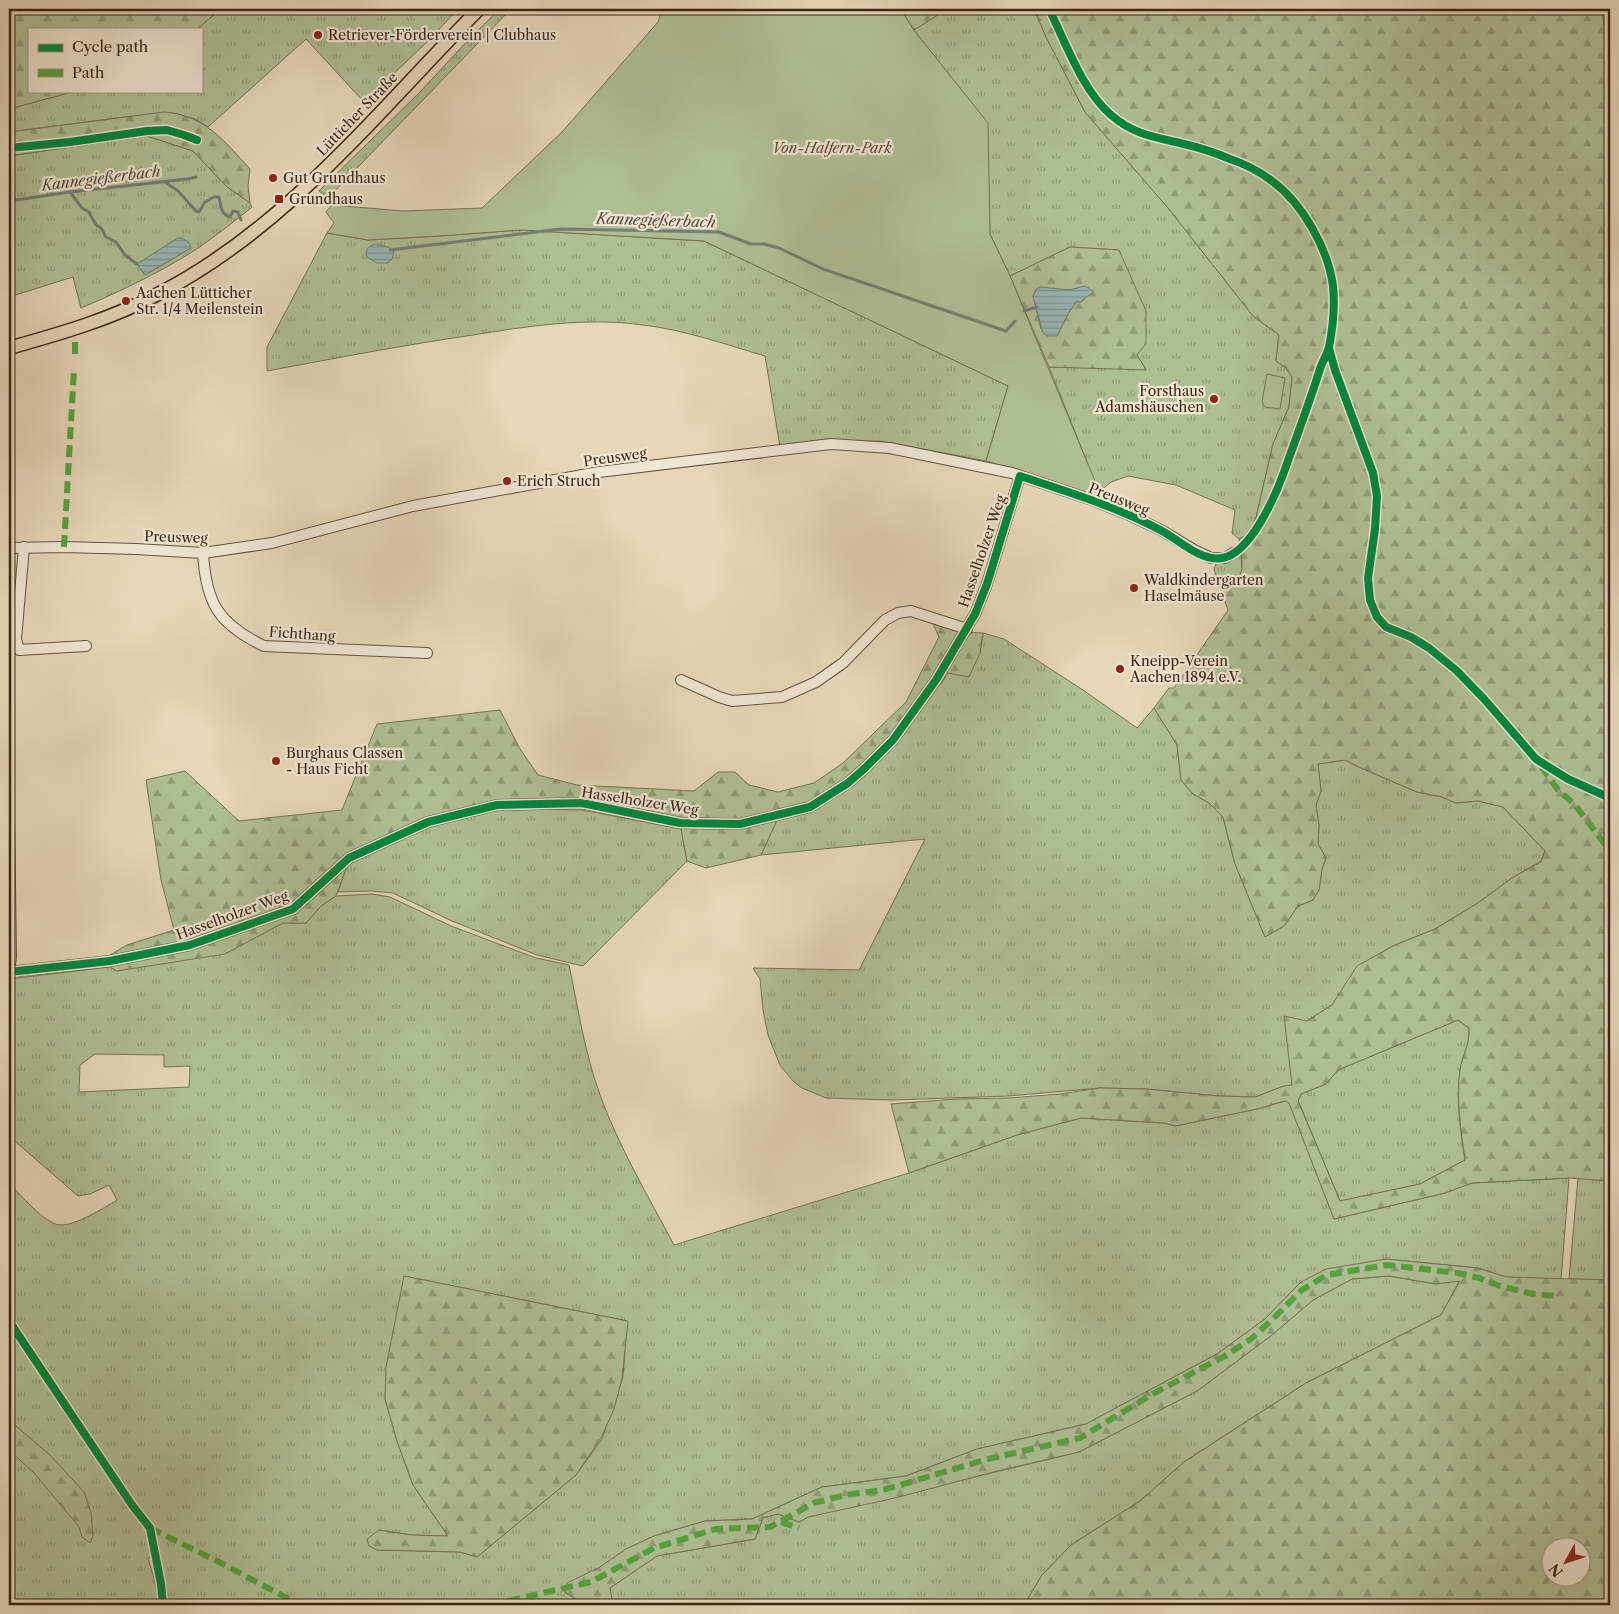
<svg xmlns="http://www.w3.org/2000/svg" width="1619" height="1614" viewBox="0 0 1619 1614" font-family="'Libre Caslon Text',serif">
	<defs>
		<pattern id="grass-tufts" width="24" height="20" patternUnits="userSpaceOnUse" patternTransform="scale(1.25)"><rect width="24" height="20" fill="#afbf95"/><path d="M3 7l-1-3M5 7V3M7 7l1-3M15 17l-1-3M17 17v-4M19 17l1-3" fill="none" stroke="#8f9b78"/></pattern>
		<pattern id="forest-firs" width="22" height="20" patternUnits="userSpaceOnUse" patternTransform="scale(1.25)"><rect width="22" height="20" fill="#afbf95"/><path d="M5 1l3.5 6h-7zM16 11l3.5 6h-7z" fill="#8f9b78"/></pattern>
		<pattern id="water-rules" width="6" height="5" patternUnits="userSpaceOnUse" patternTransform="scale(1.25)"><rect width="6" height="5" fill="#98b8b7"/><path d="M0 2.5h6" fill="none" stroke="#7d9694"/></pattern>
	</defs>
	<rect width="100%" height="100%" fill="#e6d7ba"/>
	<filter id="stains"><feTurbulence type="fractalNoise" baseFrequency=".004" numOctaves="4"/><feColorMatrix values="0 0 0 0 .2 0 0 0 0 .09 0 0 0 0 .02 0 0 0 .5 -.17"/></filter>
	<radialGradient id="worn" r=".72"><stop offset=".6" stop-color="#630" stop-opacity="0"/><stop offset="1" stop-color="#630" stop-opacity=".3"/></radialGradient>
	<!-- grass -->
	<g fill="url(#grass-tufts)" stroke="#747354" fill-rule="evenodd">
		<polygon points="221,9 458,9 428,41 364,102 306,39 208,127 195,119 173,113 125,117 9,132 9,109 76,91 201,91 201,29 197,29"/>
		<polygon points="500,9 511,9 328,198 319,191 420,92 470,38"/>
		<polygon points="947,9 1034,9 1047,39 1085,112 1168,208 1253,316 1279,335 1276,361 1286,368 1292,377 1289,407 1273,444 1255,522 1245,536 1239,539 1232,533 1235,510 1176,485 1128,476 1111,482 1099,492 1049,367 1146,369 1137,355 1119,250 1070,247 1010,276 990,234 987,123 914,30"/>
		<path d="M147,136L193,151L226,186L250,203L252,207C228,226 204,246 177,261C146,279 114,294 81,308L73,277L9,297V156ZM178,238L191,248L145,275L138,264Z"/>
		<path d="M521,230L704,241L1008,386L986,461L880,441H828L780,447L765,356C724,344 685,330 643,325C587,317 529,326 473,335C404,345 336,358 267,371V347L327,233L368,240L439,236Z"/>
		<polygon points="1241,553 1242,573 1237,577 1219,585 1214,569 1216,564 1227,562"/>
		<polygon points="983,633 1004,639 1083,690 1137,728 1154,708 1177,745 1181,780 1193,794 1209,803 1223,817 1235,864 1265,937 1284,926 1298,906 1313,900 1319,890 1322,869 1326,858 1318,844 1319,826 1316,805 1321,791 1318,764 1345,760 1361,768 1417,792 1442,797 1456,803 1478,801 1503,807 1545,851 1541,861 1512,878 1478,903 1435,929 1395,945 1358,966 1332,1005 1307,1021 1292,1085 1284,1086 1255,1097 1219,1096 1146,1089 1100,1088 1009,1096 891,1100 826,1098 802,1088 793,1081 780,1065 768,1035 763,1010 760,979 753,968 859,970 925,839 761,855 778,818 942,683 948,672 980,653"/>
		<polygon points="497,808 582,810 681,829 687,861 583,966 537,955 452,921 393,893 371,891 338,892 348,863 430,825"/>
		<path d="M372,894L390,897L451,926L536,958L569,965C578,1008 585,1054 600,1095C619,1147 648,1196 674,1245L909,1173L1017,1135L1081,1118L1165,1123L1175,1126L1257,1109L1285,1101L1289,1102L1334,1219L1445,1193L1472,1183L1569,1178L1561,1280L1506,1277L1478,1268L1386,1259L1301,1282L1265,1319L1217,1354L1086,1424L977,1449L906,1476L822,1487L752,1519L705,1521L654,1536L626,1549L565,1592L584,1605H165V1599L157,1557L148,1558L159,1596V1605H11L10,1601H9V1328L18,1338L68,1419L74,1415H78L56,1387L9,1314V1183C20,1194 45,1224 60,1225C75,1226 104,1208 117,1200L109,1185L90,1194L78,1196L9,1136V979L110,967L117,971L261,934L283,923H306L321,906L336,896ZM95,1054L164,1055V1067L190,1066L189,1087L79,1092L80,1065ZM404,1276L627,1321L623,1377L602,1439L576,1475L477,1557L460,1552L377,1550L379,1530L411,1535L448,1536L413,1485L397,1441L385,1399Z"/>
		<path d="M1458,1020L1469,1028C1470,1047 1462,1054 1460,1070C1456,1100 1460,1130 1465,1160L1420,1184L1340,1201L1298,1100L1301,1094L1326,1084L1338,1070Z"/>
		<polygon points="1578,1178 1610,1181 1610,1280 1569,1279"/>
		<polygon points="1389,1276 1436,1284 1460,1280 1441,1315 1306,1383 1184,1462 1140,1501 1071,1545 1042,1575 1024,1605 613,1605 609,1588 657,1556 755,1539 763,1518 778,1514 799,1522 808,1517 1079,1452 1197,1391 1272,1335 1313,1300 1352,1279"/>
	</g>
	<!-- forest -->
	<g fill="url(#forest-firs)" stroke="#747354" fill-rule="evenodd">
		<polygon points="9,9 221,9 197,29 29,29 29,91 76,91 9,109"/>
		<polygon points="901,9 947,9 914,30"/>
		<path d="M1034,9H1602L1604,25L1610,33V1181L1569,1178L1472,1183L1445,1193L1334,1219L1289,1103L1285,1101L1257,1109L1175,1126L1165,1123L1081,1118L1017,1135L909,1173L891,1104L956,1099L1009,1098L1060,1094L1100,1088L1146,1089L1219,1096L1255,1097L1284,1086L1292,1085L1284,1016L1307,1021L1332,1005L1357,966L1395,945L1435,929L1478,903L1512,878L1541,862L1545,851L1503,807L1478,801L1456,803L1442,797L1417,792L1361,768L1345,760L1318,764L1321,791L1316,805L1319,826L1318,844L1326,858L1322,869L1319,890L1313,900L1298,906L1284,926L1265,937L1235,864L1223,817L1209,803L1193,794L1181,780L1177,745L1154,708L1169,688H1174L1228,610L1219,585C1225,582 1233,580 1238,577C1246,571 1240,548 1239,539L1245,536L1255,522L1273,444L1289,407L1292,377L1286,368L1276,361L1279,335L1253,316L1168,208L1085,112L1047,39ZM1458,1020L1469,1028C1470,1047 1462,1055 1460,1070C1456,1100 1461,1130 1465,1160L1420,1184L1340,1201L1298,1101L1301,1094L1326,1084L1338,1070Z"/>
		<path d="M164,112C205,115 224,141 250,169L248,186L250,203L226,186L193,151L147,136L9,156V132Z"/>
		<path d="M1070,247L1119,250L1146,311V344L1137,355L1146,370L1049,367L1010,276ZM1080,288L1084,300L1081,302L1077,301L1068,314L1057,336L1041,329L1033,296Z"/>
		<polygon points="933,624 961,632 983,633 980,653 969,677 948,673 898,740 849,786 778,818 761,855 706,868 687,861 681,829 681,819 582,800 428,818 348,863 336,896 321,906 306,923 283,923 225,954 117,971 110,967 110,955 127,945 174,930 161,880 146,780 185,771 239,821 342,810 377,724 500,710 520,749 538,775 577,785 694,791 718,772 735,772 749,785 778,792 814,783 843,763 906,702 939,637"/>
		<path d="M1386,1259L1478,1268L1506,1277L1610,1280V1605H1024L1042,1575L1071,1545L1140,1501L1184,1462L1306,1383L1441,1315L1460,1281L1436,1284L1389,1276L1352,1279L1313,1300L1272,1335L1197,1391L1079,1452L997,1471L895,1498L808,1517L799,1522L778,1514L763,1518L755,1539L657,1556L610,1588L613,1605H584L565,1592L567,1583L600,1567L626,1549L654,1536L705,1521L752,1519L822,1487L906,1476L977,1449L1086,1424L1217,1354L1265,1319L1301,1282L1326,1269ZM1552,1546H1582V1576H1552Z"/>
		<polygon points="404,1276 628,1321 622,1379 614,1409 601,1438 576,1475 477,1557 460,1552 377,1550 369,1546 367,1539 379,1530 411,1535 448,1536 413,1485 397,1441 385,1399 386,1367"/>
		<polygon points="9,1420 50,1455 84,1492 91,1512 93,1536 90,1543 82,1537 79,1527 35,1474 9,1450"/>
	</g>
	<!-- green -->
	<g fill="#afbf95" stroke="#747354">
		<polygon points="662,9 901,9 913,29 988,123 990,234 1010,276 1102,498 986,461 1008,386 704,241 521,230 439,236 368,240 327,233 334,223 326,212 332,205 403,211 482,208 562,132 658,22"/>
		<polygon points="1267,374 1285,378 1280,409 1265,407 1262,402"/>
	</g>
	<!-- water -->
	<g fill="url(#water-rules)" stroke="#727e76">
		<path d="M178,238C184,238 190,241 191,248L145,275L137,264Z"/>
		<path d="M375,244L388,247L394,252L392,259L388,263H377L367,257C365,250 368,246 375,244Z"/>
		<polygon points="1084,286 1089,288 1093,292 1080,302 1077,301 1068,314 1057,336 1047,336 1043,333 1033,296 1036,289 1041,287 1070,290"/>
	</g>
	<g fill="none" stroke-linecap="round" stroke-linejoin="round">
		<!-- stream -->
		<g stroke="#727e76" stroke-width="3">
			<path d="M165,182L178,191L196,211L199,212L205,202L214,197H219C221,206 220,213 230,217L233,211L238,212L241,220"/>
			<polyline points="70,192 82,208 89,212 96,225 101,228 106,237 116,242 125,255 137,264"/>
			<polyline points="9,201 70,192 188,179 196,177"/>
			<polyline points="390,250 561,229 719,232 751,244 764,244 779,248 823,269 1006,331 1015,321"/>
			<polyline points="1024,311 1037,307"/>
		</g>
		<!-- minor casing -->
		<g stroke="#65533e" stroke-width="12">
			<g id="minor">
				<polyline points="24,547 16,639 19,650 86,646"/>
				<polyline points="9,548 64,547 136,549 203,553 272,543 413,506 599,472 831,444 890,448 1012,473 1092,500 1129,515 1161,530 1194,550 1211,558 1225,558 1233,553"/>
				<path d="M203,553C206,603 218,624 264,646L427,653"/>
				<polyline points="681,680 719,697 732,701 782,697 816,682 843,663 885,620 898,613 911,611 967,629"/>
				<polyline points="9,810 11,957 9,972"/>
				<polyline points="9,972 110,961 190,945 293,909 349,858 428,822 497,805 582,803 680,823 740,824 810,807 848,783 865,768 893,740 936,680 975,614 987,584 1020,476"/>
			</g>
		</g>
		<!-- major casing -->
		<g stroke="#3a2714" stroke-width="15">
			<path id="major" d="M9,348C62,333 109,320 158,294C287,228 379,110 479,9"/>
		</g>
		<!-- minor -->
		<use href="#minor" stroke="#efe5d2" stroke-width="10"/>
		<!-- major -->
		<use href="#major" stroke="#e6d7ba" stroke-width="12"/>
		<!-- quiet -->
		<g stroke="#54a33f" stroke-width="6" stroke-dasharray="12 6" stroke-linecap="butt">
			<polyline points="75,342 75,355"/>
			<polyline points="64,547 74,369"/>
			<polyline points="1541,766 1558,790 1575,805 1610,851"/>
			<polyline points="781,1522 799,1528"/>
			<polyline points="150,1528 221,1563 300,1605"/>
			<polyline points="491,1605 591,1582 654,1548 716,1529 770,1527 814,1503 845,1495 883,1490 988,1459 1080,1438 1156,1392 1225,1356 1251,1339 1274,1318 1302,1290 1327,1275 1387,1265 1458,1273 1479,1278 1500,1286 1533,1294 1557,1296"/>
		</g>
		<!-- cycleway casing -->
		<g stroke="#efe5d2" stroke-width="11">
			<g id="cycleway">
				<polyline points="9,148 70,142 147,131 167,130 184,135 197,140"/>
				<polyline points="1329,348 1335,370 1373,473 1377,496 1375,529 1368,578 1370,600 1377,617 1386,627 1411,637 1429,648 1457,671 1485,700 1536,759 1568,779 1610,798"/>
				<path d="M9,972L110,961L190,945L293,909L349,858L428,822L497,805L582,803L680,823L740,824L810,807L848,783L865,768L893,740L936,680L975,614L987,584L1020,476C1068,492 1118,507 1162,531C1179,540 1201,562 1222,558C1250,554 1275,497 1284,472C1296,438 1309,404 1320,369C1322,362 1327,355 1329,347C1333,327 1335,306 1333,286C1328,248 1302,203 1272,181C1259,171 1245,164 1230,159C1214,152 1197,147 1180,143C1153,137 1133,134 1111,115C1082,90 1066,43 1049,9"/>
				<polyline points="9,1321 132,1505 150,1528 161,1584 163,1605"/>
			</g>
		</g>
		<!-- cycleway -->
		<use href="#cycleway" stroke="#00873e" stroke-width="8"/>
	</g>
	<!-- markers -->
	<g fill="#8f2418" stroke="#efe5d2" stroke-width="2">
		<circle cx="318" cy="35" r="5"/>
		<circle cx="273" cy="178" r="5"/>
		<rect x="274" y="194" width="10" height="10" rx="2.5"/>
		<circle cx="126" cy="301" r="5"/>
		<circle cx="1214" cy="399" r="5"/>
		<circle cx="507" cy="481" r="5"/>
		<circle cx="1134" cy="588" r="5"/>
		<circle cx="1120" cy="669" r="5"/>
		<circle cx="276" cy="761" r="5"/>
	</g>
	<g text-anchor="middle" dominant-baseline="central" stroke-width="4.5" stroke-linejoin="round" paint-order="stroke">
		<!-- poi labels -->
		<g font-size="14" fill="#3a2714" stroke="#efe5d2" text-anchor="start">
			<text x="328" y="35">Retriever-Förderverein | Clubhaus</text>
			<text x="283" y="178">Gut Grundhaus</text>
			<text x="289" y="199">Grundhaus</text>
			<text x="136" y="293">Aachen Lütticher<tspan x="136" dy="16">Str. 1/4 Meilenstein</tspan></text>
			<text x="1204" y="391" text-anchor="end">Forsthaus<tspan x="1204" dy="16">Adamshäuschen</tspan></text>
			<text x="517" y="481">Erich Struch</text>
			<text x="1144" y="580">Waldkindergarten<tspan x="1144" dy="16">Haselmäuse</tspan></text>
			<text x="1130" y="661">Kneipp-Verein<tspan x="1130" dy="16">Aachen 1894 e.V.</tspan></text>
			<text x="286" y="753">Burghaus Classen<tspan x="286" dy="16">- Haus Ficht</tspan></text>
		</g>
		<!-- street labels -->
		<g font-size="14" fill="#3a2714" stroke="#efe5d2">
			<text transform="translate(357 114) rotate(-46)">Lütticher Straße</text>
			<text transform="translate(615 457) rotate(-8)">Preusweg</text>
			<text transform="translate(1119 499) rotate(22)">Preusweg</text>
			<text transform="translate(176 537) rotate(2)">Preusweg</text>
			<text transform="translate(982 551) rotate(-71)">Hasselholzer Weg</text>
			<text transform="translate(302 634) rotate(4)">Fichthang</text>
			<text transform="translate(640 801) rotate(9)">Hasselholzer Weg</text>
			<text transform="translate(232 915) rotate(-20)">Hasselholzer Weg</text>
		</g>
		<!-- park labels -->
		<g font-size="14" font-style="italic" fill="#574d34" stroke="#efe5d2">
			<text x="832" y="148">Von-Halfern-Park</text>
		</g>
		<!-- water labels -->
		<g font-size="15" font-style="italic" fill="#524b3d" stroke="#efe5d2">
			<text transform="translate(101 178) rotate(-7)">Kannegießerbach</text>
			<text transform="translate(656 220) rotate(2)">Kannegießerbach</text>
		</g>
	</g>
	<!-- margin -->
	<rect width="1619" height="1614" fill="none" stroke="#e6d7ba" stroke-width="30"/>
	<rect x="10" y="10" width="1599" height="1594" fill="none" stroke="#3a2714" stroke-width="2.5"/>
	<rect x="15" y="15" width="1589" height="1584" fill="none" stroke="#3a2714"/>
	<!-- legend -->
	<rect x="28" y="28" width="175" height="65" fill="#efe5d2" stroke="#a79986"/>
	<rect x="38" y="44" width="25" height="8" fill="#00873e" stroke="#a79986"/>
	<text x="72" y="52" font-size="15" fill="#3a2714">Cycle path</text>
	<rect x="38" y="69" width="25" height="8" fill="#54a33f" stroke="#a79986"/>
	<text x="72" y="78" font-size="15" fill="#3a2714">Path</text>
	<!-- north arrow -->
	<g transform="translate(1566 1562) rotate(230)"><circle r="24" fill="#efe5d2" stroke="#a79986"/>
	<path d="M0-4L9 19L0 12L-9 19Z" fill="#8f2418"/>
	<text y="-8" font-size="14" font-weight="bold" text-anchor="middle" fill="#3a2714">N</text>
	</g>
	<rect width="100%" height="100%" filter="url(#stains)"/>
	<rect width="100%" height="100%" fill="url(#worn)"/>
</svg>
